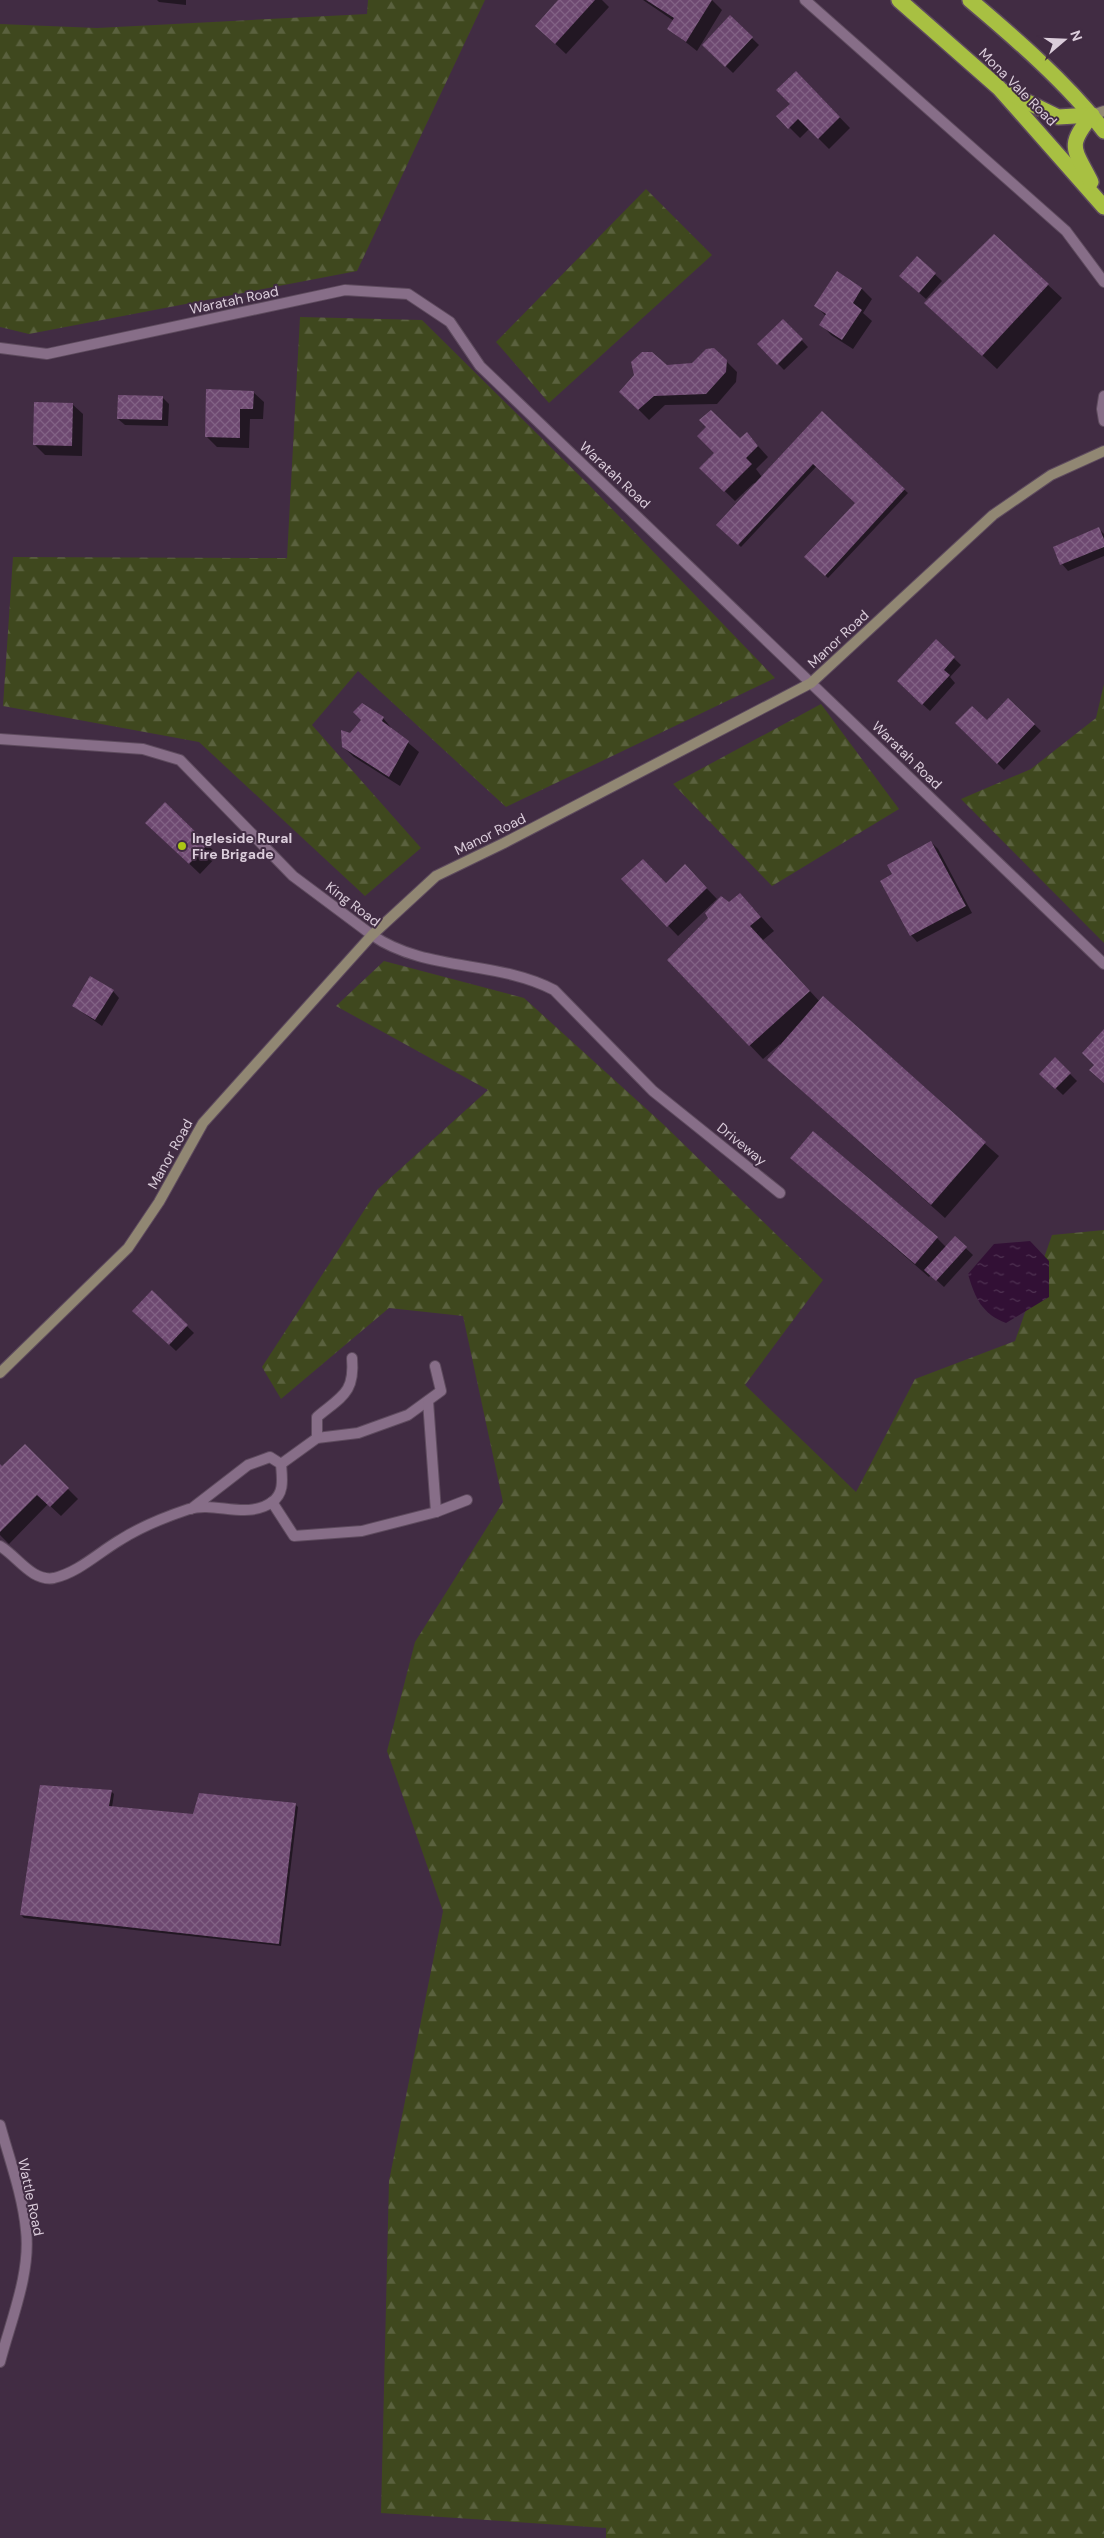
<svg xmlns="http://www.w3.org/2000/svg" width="1104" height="2538" viewBox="0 0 1104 2538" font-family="'DM Sans',sans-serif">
	<defs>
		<pattern id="forest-firs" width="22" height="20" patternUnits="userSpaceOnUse" patternTransform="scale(1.25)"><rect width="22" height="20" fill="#3f481e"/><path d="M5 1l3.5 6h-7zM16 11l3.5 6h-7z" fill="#5a613e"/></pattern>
		<pattern id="water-ripples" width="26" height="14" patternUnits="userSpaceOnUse" patternTransform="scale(1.25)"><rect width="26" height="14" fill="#321035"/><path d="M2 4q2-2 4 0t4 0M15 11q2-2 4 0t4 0" fill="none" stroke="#4f3252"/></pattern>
		<pattern id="building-cross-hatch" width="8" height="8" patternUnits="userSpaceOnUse" patternTransform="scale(1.25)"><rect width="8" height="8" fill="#6e4971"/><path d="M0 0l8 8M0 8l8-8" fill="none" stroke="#826285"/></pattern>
	</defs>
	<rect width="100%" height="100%" fill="#412c43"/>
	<!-- forest -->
	<g fill="url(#forest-firs)">
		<polygon points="368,0 485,0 357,271 29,334 0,327 0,24 97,28 367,14"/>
		<polygon points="646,189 712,255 549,403 496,342"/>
		<polygon points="300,317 422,320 589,485 775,678 506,807 358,671 312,725 421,848 365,896 199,742 3,706 13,557 287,558"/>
		<polygon points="1104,684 1104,943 961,799 1031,769 1096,718"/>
		<polygon points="821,704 899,809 772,886 673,784"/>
		<polygon points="384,961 524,998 663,1124 823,1280 745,1385 856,1492 915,1379 1015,1341 1052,1235 1104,1230 1104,2538 606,2538 606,2528 381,2513 389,2181 443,1911 387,1751 415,1642 503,1502 463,1316 389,1308 281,1399 262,1367 378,1189 488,1090 336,1006"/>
	</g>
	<!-- water -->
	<path fill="url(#water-ripples)" d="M1030,1241L1049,1261V1297L1006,1323C982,1314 975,1298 968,1274L994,1244Z"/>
	<!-- shadow -->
	<g fill="#0007">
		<polygon points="157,0 186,0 186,5 159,2"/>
		<polygon points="560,0 602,0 609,7 566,54 547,36"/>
		<polygon points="643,0 712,0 722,10 697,51 669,29 674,21"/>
		<polygon points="730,17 759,45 733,73 704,45"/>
		<polygon points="796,72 850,128 829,149 809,129 800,138 778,116 791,104"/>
		<polygon points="917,258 942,281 926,299 908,283"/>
		<polygon points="837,273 862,289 872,299 863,313 872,321 853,349 831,335 821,324 826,316 816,306"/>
		<polygon points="1048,285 1062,298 997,369 940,316"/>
		<polygon points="783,320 808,347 784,370 759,344"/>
		<polygon points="726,361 737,372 736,382 717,404 665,405 649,420 621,392 666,367"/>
		<polygon points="253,392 264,402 263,419 250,419 249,448 217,447 207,437"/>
		<polygon points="162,397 169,404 168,426 125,425 118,419"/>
		<polygon points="72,404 83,414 82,456 45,455 35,445"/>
		<polygon points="822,413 908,493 828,578 806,557 857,503 817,466 741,547 718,525 756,484 754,483 735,501 701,468 747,434 768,457 756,469 762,477"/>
		<polygon points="1099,529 1104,534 1104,556 1068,571 1062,564"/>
		<polygon points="936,641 961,665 950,677 955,683 930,711 905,688"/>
		<polygon points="1008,699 1041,731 1004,770 957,723 987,722"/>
		<polygon points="383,718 393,730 419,752 400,786 354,757 343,747 362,720"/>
		<polygon points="165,804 218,855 200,874 157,833"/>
		<polygon points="931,842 938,849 972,913 917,942 911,935"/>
		<polygon points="685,866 717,899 678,936 623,879 666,884"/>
		<polygon points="729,903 754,909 774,931 763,940 820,1002 999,1156 945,1218 782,1073 780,1044 763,1059 669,960"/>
		<polygon points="113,991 119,998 102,1026 73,1006"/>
		<polygon points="1055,1059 1077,1081 1063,1095 1041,1074"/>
		<polygon points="791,1158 937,1238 946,1247 955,1238 973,1255 944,1287 931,1275 929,1277"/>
		<polygon points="152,1292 194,1333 176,1351 134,1311"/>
		<polygon points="25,1446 78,1499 61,1516 48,1504 9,1544 0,1535 0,1466 2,1468"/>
		<polygon points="111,1791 114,1794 112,1807 194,1815 295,1804 298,1807 281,1946 24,1918 21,1915"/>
	</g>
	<!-- building -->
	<g fill="url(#building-cross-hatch)">
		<polygon points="558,0 595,0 555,44 535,26"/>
		<polygon points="646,0 712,0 686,42 667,29 674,18"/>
		<polygon points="730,15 753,37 725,67 702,45"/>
		<polygon points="796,71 840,117 818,139 798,119 788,129 776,116 790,104 776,90"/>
		<polygon points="994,234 1049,284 982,356 924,303"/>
		<polygon points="917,256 936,273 919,293 899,276"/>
		<polygon points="837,271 862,288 853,303 862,310 842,340 819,325 826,314 814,306"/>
		<polygon points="783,319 803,339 777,365 757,344"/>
		<polygon points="714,348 727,360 726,372 706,394 654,396 638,410 619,392 634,375 631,362 642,352 652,352 667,365 692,363 706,349"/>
		<polygon points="206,389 254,391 253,409 240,409 240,438 205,437"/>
		<polygon points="118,395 163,396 162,420 117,419"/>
		<polygon points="34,402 73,403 72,446 33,445"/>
		<polygon points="711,410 740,438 747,432 758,446 746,458 752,464 724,492 699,468 714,453 697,436 706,427 699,420"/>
		<polygon points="822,411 905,489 825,576 804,557 855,503 813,464 738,545 716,525"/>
		<polygon points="1099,527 1104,539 1104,547 1060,565 1053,547"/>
		<polygon points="936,639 955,657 944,670 950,675 922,705 897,681"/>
		<polygon points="1008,698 1035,724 997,764 955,723 972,706 987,720"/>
		<polygon points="362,703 384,717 382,721 409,741 389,777 342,747 341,730 350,733 361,720 353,712"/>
		<polygon points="165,802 208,844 189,864 145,823"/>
		<polygon points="931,841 966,906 910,936 880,881 892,874 887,865"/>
		<polygon points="643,859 666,883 685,864 707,888 667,927 621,879"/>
		<polygon points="740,893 761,917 750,926 810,991 749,1046 667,960 708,918 705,913 721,896 729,902"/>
		<polygon points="90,976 114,990 95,1020 72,1006"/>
		<polygon points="823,996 986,1142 931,1205 767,1060"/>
		<polygon points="1104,1029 1104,1083 1089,1070 1094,1065 1082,1053"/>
		<polygon points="1055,1057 1071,1073 1055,1089 1039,1074"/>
		<polygon points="813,1131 938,1237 915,1264 790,1158"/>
		<polygon points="955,1236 967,1247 936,1281 924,1270"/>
		<polygon points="152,1290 188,1325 169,1345 132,1311"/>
		<polygon points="25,1444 69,1488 50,1507 37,1495 0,1532 0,1464 2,1466"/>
		<polygon points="40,1785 112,1790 109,1806 193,1814 199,1793 296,1803 279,1944 20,1915"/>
	</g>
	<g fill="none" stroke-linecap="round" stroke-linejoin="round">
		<!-- lane casing -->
		<g stroke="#5e4b5e" stroke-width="12">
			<g id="lane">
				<polyline points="805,0 1066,231 1104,282"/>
				<polyline points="1104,396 1102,409 1104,421"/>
				<path d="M372,935C425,972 497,960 554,990L653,1091L780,1193"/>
				<polyline points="317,1438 358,1433 408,1415 441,1391 435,1366"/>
				<path d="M281,1464L317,1438V1417C342,1396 355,1393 352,1358"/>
				<polyline points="272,1502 294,1536 362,1531 436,1512 428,1401"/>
				<polyline points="436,1512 467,1500"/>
				<path d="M0,1546C17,1556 32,1582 54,1578C79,1572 98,1553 120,1540C142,1526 165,1517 189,1509C215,1501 247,1520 272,1502C285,1493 282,1478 281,1464L270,1457L248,1465L191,1509"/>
			</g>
		</g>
		<!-- street casing -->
		<g stroke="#5e4b5e" stroke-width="12">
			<g id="street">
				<polyline points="0,348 47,354 345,290 408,294 450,322 480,366 1104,964"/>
				<polyline points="0,739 143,749 180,760 293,876 372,935"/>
				<path d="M0,2125C9,2158 23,2196 26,2230C31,2273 11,2320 0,2362"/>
			</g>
		</g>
		<!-- secondary casing -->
		<g stroke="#5e4b5e" stroke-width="12">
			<g id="secondary">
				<polyline points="1092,115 1104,111"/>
				<polyline points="0,1373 128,1248 159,1202 203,1123 372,935 436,876 504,843 811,683 993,515 1051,475 1104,451"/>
			</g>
		</g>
		<!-- highway casing -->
		<g stroke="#5e4b5e" stroke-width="18">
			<g id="highway">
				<polyline points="899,0 999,88 1104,207"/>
				<path d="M970,0C1015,38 1068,84 1104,131"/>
				<polyline points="1007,92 1058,117 1092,115"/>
				<path d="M1091,182C1074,148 1066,147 1092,115"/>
			</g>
		</g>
		<!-- lane -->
		<use href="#lane" stroke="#876e88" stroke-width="10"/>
		<!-- street -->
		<use href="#street" stroke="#876e88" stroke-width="10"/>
		<!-- secondary -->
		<use href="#secondary" stroke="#918773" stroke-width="10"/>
		<!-- highway -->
		<use href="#highway" stroke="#a8c042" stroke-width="15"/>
	</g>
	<!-- markers -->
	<circle fill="#abc614" stroke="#412c43" stroke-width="2" cx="182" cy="846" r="5"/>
	<g text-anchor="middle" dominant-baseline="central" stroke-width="4" stroke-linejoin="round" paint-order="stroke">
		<!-- street labels -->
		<g font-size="14" fill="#dbcddb" stroke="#412c43">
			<text transform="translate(1018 87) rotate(45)">Mona Vale Road</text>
			<text transform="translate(234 300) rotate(-12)">Waratah Road</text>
			<text transform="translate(615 475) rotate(43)">Waratah Road</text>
			<text transform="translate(838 639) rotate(-43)">Manor Road</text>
			<text transform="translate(907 755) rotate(44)">Waratah Road</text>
			<text transform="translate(490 834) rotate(-26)">Manor Road</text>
			<text transform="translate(353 904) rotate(37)">King Road</text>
			<text transform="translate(742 1144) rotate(39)">Driveway</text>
			<text transform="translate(170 1154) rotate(-61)">Manor Road</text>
			<text transform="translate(31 2197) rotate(78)">Wattle Road</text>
		</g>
		<!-- poi labels -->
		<g font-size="14" font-weight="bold" fill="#dbcddb" stroke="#412c43" text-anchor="start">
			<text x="192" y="838">Ingleside Rural<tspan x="192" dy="16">Fire Brigade</tspan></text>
		</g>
	</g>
	<!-- north arrow -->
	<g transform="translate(1064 40) rotate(71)" stroke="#412c43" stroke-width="4" paint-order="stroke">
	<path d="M0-4L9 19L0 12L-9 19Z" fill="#dbcddb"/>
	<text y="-8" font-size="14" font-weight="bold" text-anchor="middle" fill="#dbcddb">N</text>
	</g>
</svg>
